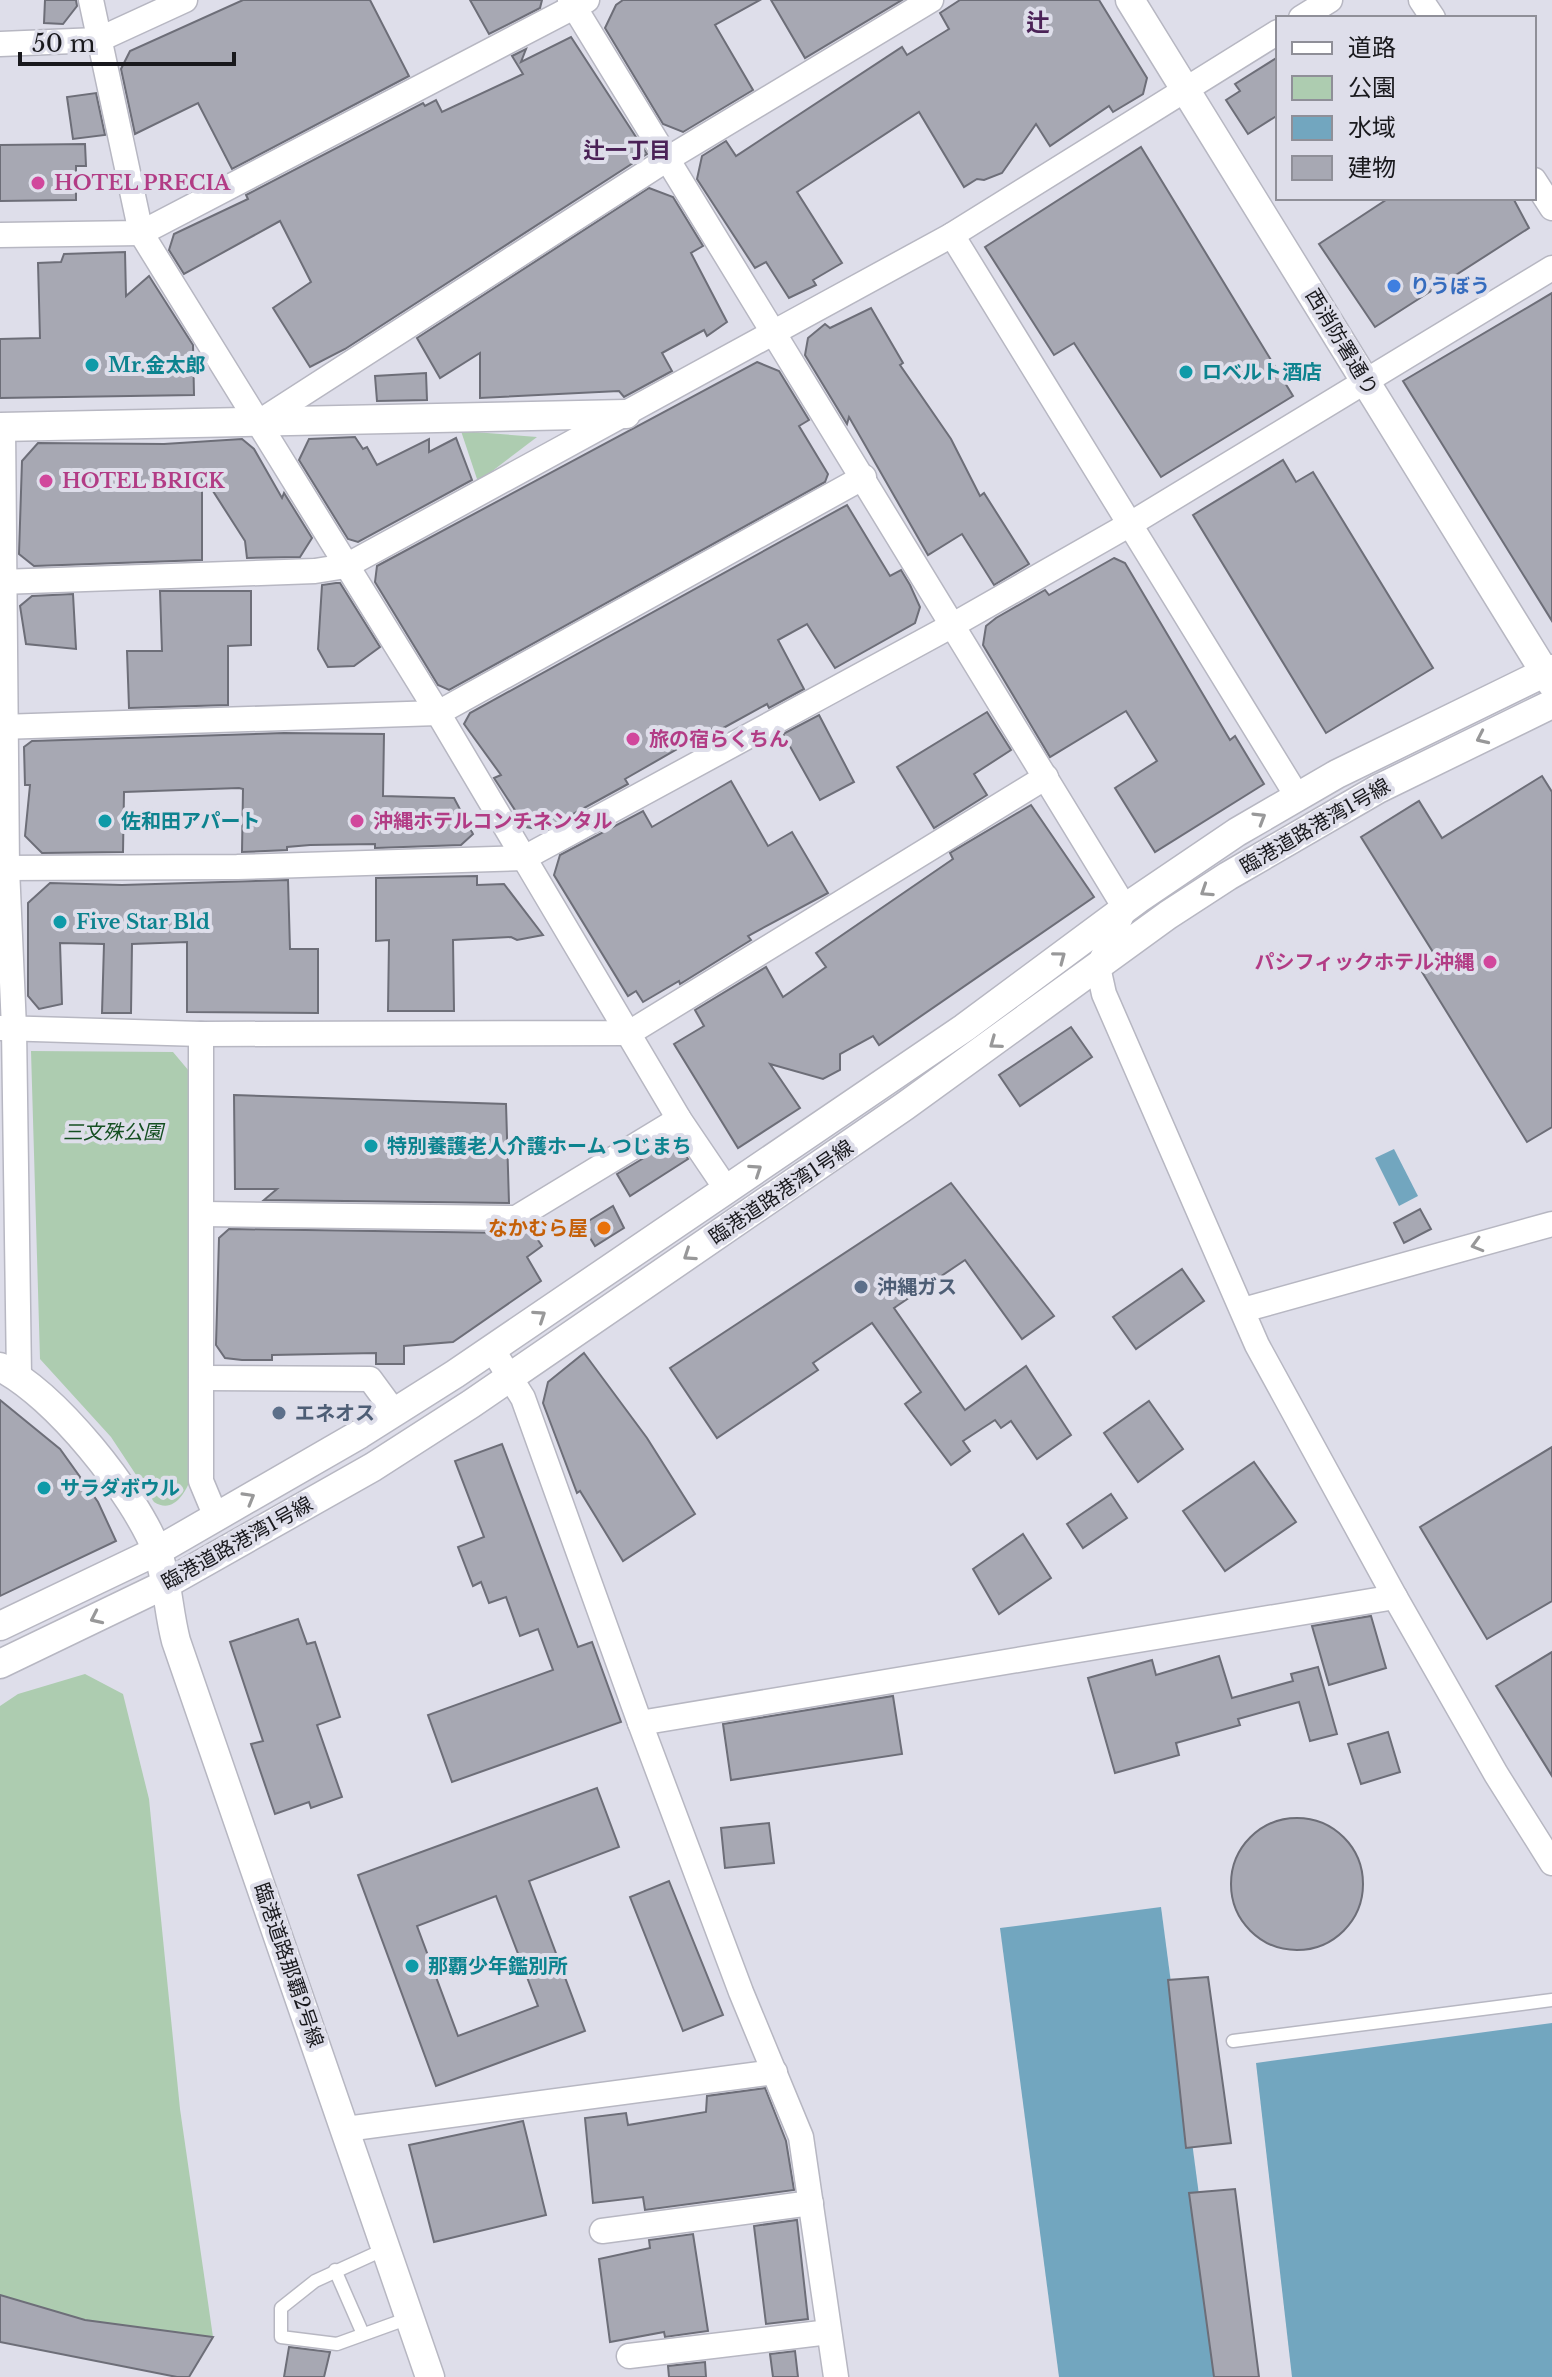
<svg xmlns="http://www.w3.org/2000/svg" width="1552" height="2377" viewBox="0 0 1552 2377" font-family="'Libre Baskerville','Noto Sans JP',serif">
	<rect width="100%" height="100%" fill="#dedeea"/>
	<!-- green -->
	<g fill="#adccb0">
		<polygon points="461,431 537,437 478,482"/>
		<path d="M31,1051L173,1052L194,1077L191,1478C185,1494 173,1514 154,1502L111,1437L40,1359Z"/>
		<polygon points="85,1674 123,1694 149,1799 180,2109 213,2337 75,2319 0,2297 0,1706 18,1694"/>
	</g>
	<!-- water -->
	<g fill="#72a6bf">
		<polygon points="1394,1149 1418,1196 1399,1206 1375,1158"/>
		<polygon points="1161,1907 1223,2377 1059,2377 1000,1928"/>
		<polygon points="1552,2023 1552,2377 1292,2377 1256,2063"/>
	</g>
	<!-- building -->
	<g fill="#a7a8b3" stroke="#6d6e78" stroke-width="2" fill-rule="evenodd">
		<polygon points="45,0 76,0 77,6 63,24 44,23"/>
		<polygon points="243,0 370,0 409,76 232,169 198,103 135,134 121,69 130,51"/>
		<polygon points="470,0 542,0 540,8 489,34"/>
		<polygon points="623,0 760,0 715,25 753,90 683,132 663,124 605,28 616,5"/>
		<polygon points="771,0 902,0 805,58"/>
		<polygon points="960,0 1099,0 1147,78 1143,94 1113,112 1109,106 1050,146 1036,124 1002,173 984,180 977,179 964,187 919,112 797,192 842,263 813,280 816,285 789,298 766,262 755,268 697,179 702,156 726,141 736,156 902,47 907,55 949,29 940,13"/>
		<polygon points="571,37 647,154 345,349 310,367 273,308 311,282 280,221 184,274 169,250 174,234 248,199 246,195 423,103 425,106 436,100 442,112 523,74 512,56 526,49 521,62"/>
		<polygon points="1278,57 1278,115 1248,134 1226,100 1240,91 1235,84"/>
		<polygon points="96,93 105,135 73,139 67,97"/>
		<polygon points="85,144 86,166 76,166 76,200 0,201 0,145"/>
		<polygon points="1141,147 1293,396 1161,477 1074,343 1054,355 985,247"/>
		<polygon points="649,188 673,197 703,246 691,253 727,322 707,336 704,330 662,353 672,371 624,397 619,391 480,398 480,353 440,378 417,338"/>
		<polygon points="1389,198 1513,198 1529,228 1375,327 1319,244"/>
		<polygon points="125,252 126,296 149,276 193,345 194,395 0,398 0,339 40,338 38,263 61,262 64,254"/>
		<polygon points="1552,293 1552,621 1403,381"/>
		<polygon points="871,308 903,363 900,365 951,439 980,496 984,493 1029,564 994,585 962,534 928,555 849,417 847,424 805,355 808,338 825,324 830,328"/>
		<polygon points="757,362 779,371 809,420 799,426 828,474 825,482 449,690 438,685 375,582 377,566"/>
		<polygon points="426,373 427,400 377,401 375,376"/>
		<polygon points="355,437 363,449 367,447 377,465 429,439 429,452 456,438 472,480 358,542 348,539 299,460 309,439"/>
		<polygon points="242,439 254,449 282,498 284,493 312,538 300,557 247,558 245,541 202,474 202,560 34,566 19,554 22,461 38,443 164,444"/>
		<polygon points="1283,460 1296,482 1313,472 1433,668 1326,733 1193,515"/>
		<polygon points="847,505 890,576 901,570 910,585 920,607 915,623 835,668 807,624 778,640 804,689 769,708 767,704 716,732 714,728 625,779 628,784 544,830 526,827 494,778 501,775 464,724 470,713"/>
		<polygon points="1114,558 1125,563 1230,740 1235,736 1264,784 1155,852 1115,788 1157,761 1126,711 1050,757 983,645 986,626 996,618 1045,590 1049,595"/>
		<polygon points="336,583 340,583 380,647 354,666 328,667 318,649 322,585"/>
		<polygon points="160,591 251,591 251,645 228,646 228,705 129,708 127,651 162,651"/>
		<polygon points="73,594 76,649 26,644 20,606 32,596"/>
		<polygon points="987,712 1011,750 974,774 987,795 934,828 897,767"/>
		<polygon points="819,715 854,782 820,800 783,734"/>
		<polygon points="284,733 384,734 383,796 454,798 473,834 461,845 375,848 375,844 310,845 287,847 287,850 242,852 243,789 239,788 124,792 123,852 42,853 25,836 30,785 25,785 24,747 32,741"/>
		<polygon points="1542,776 1552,792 1552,1127 1527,1142 1419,967 1436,957 1361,837 1419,801 1442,838"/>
		<polygon points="731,781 768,846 792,832 828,893 748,936 751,940 680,984 679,981 643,1002 636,991 628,996 554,875 560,855 643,811 652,827"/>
		<polygon points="1031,805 1094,897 879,1045 873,1036 840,1054 840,1070 823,1079 770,1064 800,1108 738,1148 674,1044 704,1026 695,1010 766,967 783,997 826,967 816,953 953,859 950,853"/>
		<polygon points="477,876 477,885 504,884 543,935 517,940 511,937 453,940 454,1011 388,1011 389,940 376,941 376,878"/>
		<polygon points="288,880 290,949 318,949 318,1013 187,1012 187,942 132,944 131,1013 102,1013 104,944 60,943 62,1004 39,1009 28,996 28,903 50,883 122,885"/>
		<polygon points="1071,1027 1092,1057 1020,1106 999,1075"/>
		<polygon points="234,1095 506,1104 509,1203 264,1200 277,1189 235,1189"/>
		<polygon points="669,1143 678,1144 688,1159 630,1196 617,1174"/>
		<polygon points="951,1183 1054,1316 1022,1339 965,1260 894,1308 965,1410 1026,1366 1071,1435 1037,1459 1011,1421 1001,1428 995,1420 963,1441 970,1451 951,1465 905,1404 921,1392 872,1323 813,1363 818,1370 717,1438 670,1368"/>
		<polygon points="613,1206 624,1228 595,1246 582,1225"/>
		<polygon points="1420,1209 1431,1229 1404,1243 1394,1223"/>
		<polygon points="529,1227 542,1246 527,1257 541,1281 453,1342 404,1346 404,1364 376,1364 376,1353 272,1355 272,1360 242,1360 225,1358 216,1345 219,1238 229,1229 516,1233"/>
		<polygon points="1182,1269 1204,1301 1136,1349 1113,1317"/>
		<polygon points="584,1353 647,1438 695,1514 623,1561 580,1491 577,1493 543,1403 548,1382"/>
		<polygon points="0,1400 60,1449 98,1502 116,1541 0,1596"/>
		<polygon points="1149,1401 1183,1449 1138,1482 1104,1433"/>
		<polygon points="502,1444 578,1647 592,1642 621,1722 452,1782 428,1715 553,1670 538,1629 520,1636 506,1597 489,1603 481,1582 473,1586 458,1547 484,1537 455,1461"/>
		<polygon points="1552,1447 1552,1601 1487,1639 1420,1527"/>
		<polygon points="1254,1462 1296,1522 1225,1571 1183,1511"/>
		<polygon points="1111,1494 1127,1518 1083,1548 1067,1524"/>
		<polygon points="1023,1534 1051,1578 999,1614 973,1569"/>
		<polygon points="1371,1616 1386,1668 1329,1685 1312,1626"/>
		<polygon points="298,1619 307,1644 315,1642 340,1717 317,1725 342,1797 311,1808 309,1802 275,1814 251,1744 263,1741 230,1642"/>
		<polygon points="1552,1652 1552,1776 1496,1686"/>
		<polygon points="1219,1656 1232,1698 1293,1681 1291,1674 1318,1667 1337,1734 1310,1741 1299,1702 1238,1719 1240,1725 1176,1743 1179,1755 1115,1773 1088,1678 1152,1660 1156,1675"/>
		<polygon points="893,1696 902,1754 731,1780 723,1724"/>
		<polygon points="1388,1732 1400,1772 1361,1784 1348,1744"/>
		<path d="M597,1788L619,1847L529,1881L585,2031L436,2086L358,1875ZM496,1896L538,2006L458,2036L417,1926Z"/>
		<circle cx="1297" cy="1884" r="66"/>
		<polygon points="769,1823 774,1863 725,1868 721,1828"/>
		<polygon points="669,1881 723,2015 683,2031 630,1897"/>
		<polygon points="1208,1977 1231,2143 1186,2148 1168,1980"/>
		<polygon points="765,2088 786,2141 794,2190 645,2210 643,2197 593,2203 585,2118 626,2113 628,2125 706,2112 707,2096"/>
		<polygon points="523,2121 546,2215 434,2242 409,2145"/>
		<polygon points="1235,2189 1259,2377 1214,2377 1189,2193"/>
		<polygon points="797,2220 808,2319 766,2324 754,2226"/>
		<polygon points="693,2234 708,2331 665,2337 664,2332 610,2342 599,2259 650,2248 649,2240"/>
		<polygon points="0,2295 85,2320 213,2337 189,2377 177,2377 0,2342"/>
		<polygon points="289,2347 330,2352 324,2377 284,2377"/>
		<polygon points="795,2351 798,2377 773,2377 770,2354"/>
		<polygon points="705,2362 706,2377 669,2377 668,2366"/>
	</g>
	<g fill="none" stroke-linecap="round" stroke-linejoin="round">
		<!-- service casing -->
		<g stroke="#b7b7c2" stroke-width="15">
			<g id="service">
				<polyline points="1233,2041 1552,2000"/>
				<polyline points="385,2249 315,2281 281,2308 281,2337 337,2344 409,2318"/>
				<polyline points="335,2270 363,2334"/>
			</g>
		</g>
		<!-- minor casing -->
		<g stroke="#b7b7c2" stroke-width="27">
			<g id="minor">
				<polyline points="91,0 141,233 438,713 679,1119 727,1190"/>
				<polyline points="570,0 1125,908 1098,967 1104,994 1257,1345 1395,1597 1496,1774 1552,1863"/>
				<polyline points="1421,0 1433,18"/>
				<polyline points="1301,18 1330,0"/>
				<polyline points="0,44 98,40 185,0"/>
				<polyline points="1534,180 1552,208"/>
				<polyline points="0,235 141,233 587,0"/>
				<polyline points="952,235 1297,796"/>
				<polyline points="259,422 669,158 931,0"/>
				<polyline points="3,427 7,868 14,1028 19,1377"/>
				<polyline points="0,582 315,571 346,566 952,235 1278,32"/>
				<polyline points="0,727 438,713 864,477"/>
				<polyline points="0,868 237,867 524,858 953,625 1132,523 1552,268"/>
				<polyline points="0,1028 201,1034 629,1033 1046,777"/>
				<polyline points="201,1034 201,1481 216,1517"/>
				<polyline points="204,1214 516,1218 679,1119"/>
				<polyline points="1243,1310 1552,1224"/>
				<polyline points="492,1349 523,1398 640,1723 741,1992 801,2137 836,2377"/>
				<polyline points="202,1378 370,1379 395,1413"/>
				<polyline points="640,1723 1395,1597"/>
				<polyline points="346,2129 775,2072"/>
				<polyline points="602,2231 811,2203"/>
				<polyline points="629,2356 829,2332"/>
			</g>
		</g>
		<!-- tertiary casing -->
		<g stroke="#b7b7c2" stroke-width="31">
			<g id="tertiary">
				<polyline points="1130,0 1552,684"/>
				<polyline points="0,427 626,414"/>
				<path d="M0,1367C56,1395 134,1493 157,1551C168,1580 168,1611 176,1641L430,2377"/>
				<polyline points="0,1626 157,1551 360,1434 455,1374 964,1028 1138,899 1237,832 1337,774 1552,669"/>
				<polyline points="0,1664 166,1584 373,1467 471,1404 905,1106 1168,915 1228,876 1378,789 1552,704"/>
			</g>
		</g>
		<!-- service -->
		<use href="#service" stroke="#fff" stroke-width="12"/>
		<!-- minor -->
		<use href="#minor" stroke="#fff" stroke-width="24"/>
		<!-- tertiary -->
		<use href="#tertiary" stroke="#fff" stroke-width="28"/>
	</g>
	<!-- one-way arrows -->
	<defs><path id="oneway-chevron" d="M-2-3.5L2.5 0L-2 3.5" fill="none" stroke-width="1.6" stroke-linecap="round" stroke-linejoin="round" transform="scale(2)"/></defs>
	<g stroke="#989899">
		<use href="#oneway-chevron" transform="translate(1482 738) rotate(155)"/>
		<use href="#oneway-chevron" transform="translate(1260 818) rotate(-31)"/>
		<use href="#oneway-chevron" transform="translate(1206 891) rotate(147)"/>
		<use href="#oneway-chevron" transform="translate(1060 957) rotate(-37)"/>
		<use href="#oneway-chevron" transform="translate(995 1043) rotate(144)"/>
		<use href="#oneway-chevron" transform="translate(756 1170) rotate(-34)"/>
		<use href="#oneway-chevron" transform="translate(1477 1245) rotate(164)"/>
		<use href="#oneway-chevron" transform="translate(689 1255) rotate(146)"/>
		<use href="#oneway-chevron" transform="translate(540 1316) rotate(-34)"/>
		<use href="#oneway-chevron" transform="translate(249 1498) rotate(-30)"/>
		<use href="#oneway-chevron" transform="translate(96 1618) rotate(155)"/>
	</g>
	<!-- markers -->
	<g fill="#d1479c" stroke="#dedeea" stroke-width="3">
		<circle cx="38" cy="183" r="8"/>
		<circle cx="46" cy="481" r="8"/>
		<circle cx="633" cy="739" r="8"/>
		<circle cx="357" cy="821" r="8"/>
		<circle cx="1490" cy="962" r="8"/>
	</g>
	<circle fill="#3f7fe0" stroke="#dedeea" stroke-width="3" cx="1394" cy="286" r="8"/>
	<g fill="#0f9aa8" stroke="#dedeea" stroke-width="3">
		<circle cx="92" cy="365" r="8"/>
		<circle cx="1186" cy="372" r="8"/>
		<circle cx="105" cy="821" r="8"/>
		<circle cx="60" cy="922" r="8"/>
		<circle cx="371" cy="1146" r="8"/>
		<circle cx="44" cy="1488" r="8"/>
		<circle cx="412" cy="1966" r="8"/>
	</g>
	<circle fill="#e8710a" stroke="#dedeea" stroke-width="3" cx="604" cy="1228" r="8"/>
	<g fill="#5c6f8a" stroke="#dedeea" stroke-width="3">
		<circle cx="861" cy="1287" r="8"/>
		<circle cx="279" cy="1413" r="8"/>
	</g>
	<g text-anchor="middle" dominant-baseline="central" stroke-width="8" stroke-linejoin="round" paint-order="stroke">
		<!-- hotel labels -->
		<g font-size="20" font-weight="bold" fill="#b23c85" stroke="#dedeea" text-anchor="start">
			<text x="54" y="183">HOTEL PRECIA</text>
			<text x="62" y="481">HOTEL BRICK</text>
			<text x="649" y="739">旅の宿らくちん</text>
			<text x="373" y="821">沖縄ホテルコンチネンタル</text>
			<text x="1474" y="962" text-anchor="end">パシフィックホテル沖縄</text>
		</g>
		<!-- shop labels -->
		<g font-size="20" font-weight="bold" fill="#366cbe" stroke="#dedeea" text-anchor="start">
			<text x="1410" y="286">りうぼう</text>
		</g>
		<!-- street labels -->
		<g font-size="20" fill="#19191d" stroke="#dedeea">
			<text transform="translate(1342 342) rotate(59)">西消防署通り</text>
			<text transform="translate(1315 826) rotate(-30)">臨港道路港湾1号線</text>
			<text transform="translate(781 1192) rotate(-34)">臨港道路港湾1号線</text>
			<text transform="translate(237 1543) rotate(-29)">臨港道路港湾1号線</text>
			<text transform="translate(289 1965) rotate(71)">臨港道路那覇2号線</text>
		</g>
		<!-- culture labels -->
		<g font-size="20" font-weight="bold" fill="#0d838f" stroke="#dedeea" text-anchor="start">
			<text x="108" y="365">Mr.金太郎</text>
			<text x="1202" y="372">ロベルト酒店</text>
			<text x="121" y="821">佐和田アパート</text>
			<text x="76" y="922">Five Star Bld</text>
			<text x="387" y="1146">特別養護老人介護ホーム つじまち</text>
			<text x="60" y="1488">サラダボウル</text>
			<text x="428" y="1966">那覇少年鑑別所</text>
		</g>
		<!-- park labels -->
		<g font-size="20" font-style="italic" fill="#144f21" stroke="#dedeea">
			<text x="113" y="1132">三文殊公園</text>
		</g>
		<!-- food labels -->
		<g font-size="20" font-weight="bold" fill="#c56008" stroke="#dedeea" text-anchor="end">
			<text x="588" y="1228">なかむら屋</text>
		</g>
		<!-- service labels -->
		<g font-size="20" font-weight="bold" fill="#4e5e75" stroke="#dedeea" text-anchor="start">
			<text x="877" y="1287">沖縄ガス</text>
			<text x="295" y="1413">エネオス</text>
		</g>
		<!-- neighbourhood labels -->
		<g font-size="22" font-weight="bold" fill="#4b2257" stroke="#dedeea">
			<text x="627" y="150">辻一丁目</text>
		</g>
		<!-- quarter labels -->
		<g font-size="24" font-weight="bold" fill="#4b2257" stroke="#dedeea">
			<text x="1038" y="22">辻</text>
		</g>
	</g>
	<!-- legend -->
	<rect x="1276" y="16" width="260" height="184" fill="#dedeea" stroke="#8f8f98" stroke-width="2"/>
	<rect x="1292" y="42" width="40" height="12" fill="#ffffff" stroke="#8f8f98" stroke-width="2"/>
	<text x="1348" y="56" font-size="24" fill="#19191d">道路</text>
	<rect x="1292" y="76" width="40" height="24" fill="#adccb0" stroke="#8f8f98" stroke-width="2"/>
	<text x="1348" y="96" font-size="24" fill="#19191d">公園</text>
	<rect x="1292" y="116" width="40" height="24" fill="#72a6bf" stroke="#8f8f98" stroke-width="2"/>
	<text x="1348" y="136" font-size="24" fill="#19191d">水域</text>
	<rect x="1292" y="156" width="40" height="24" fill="#a7a8b3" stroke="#8f8f98" stroke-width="2"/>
	<text x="1348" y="176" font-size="24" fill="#19191d">建物</text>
	<!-- scale -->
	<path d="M20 52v12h214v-12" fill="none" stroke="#19191d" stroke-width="4"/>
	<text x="32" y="52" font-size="24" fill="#19191d" stroke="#dedeea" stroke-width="6" paint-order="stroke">50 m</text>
</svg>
